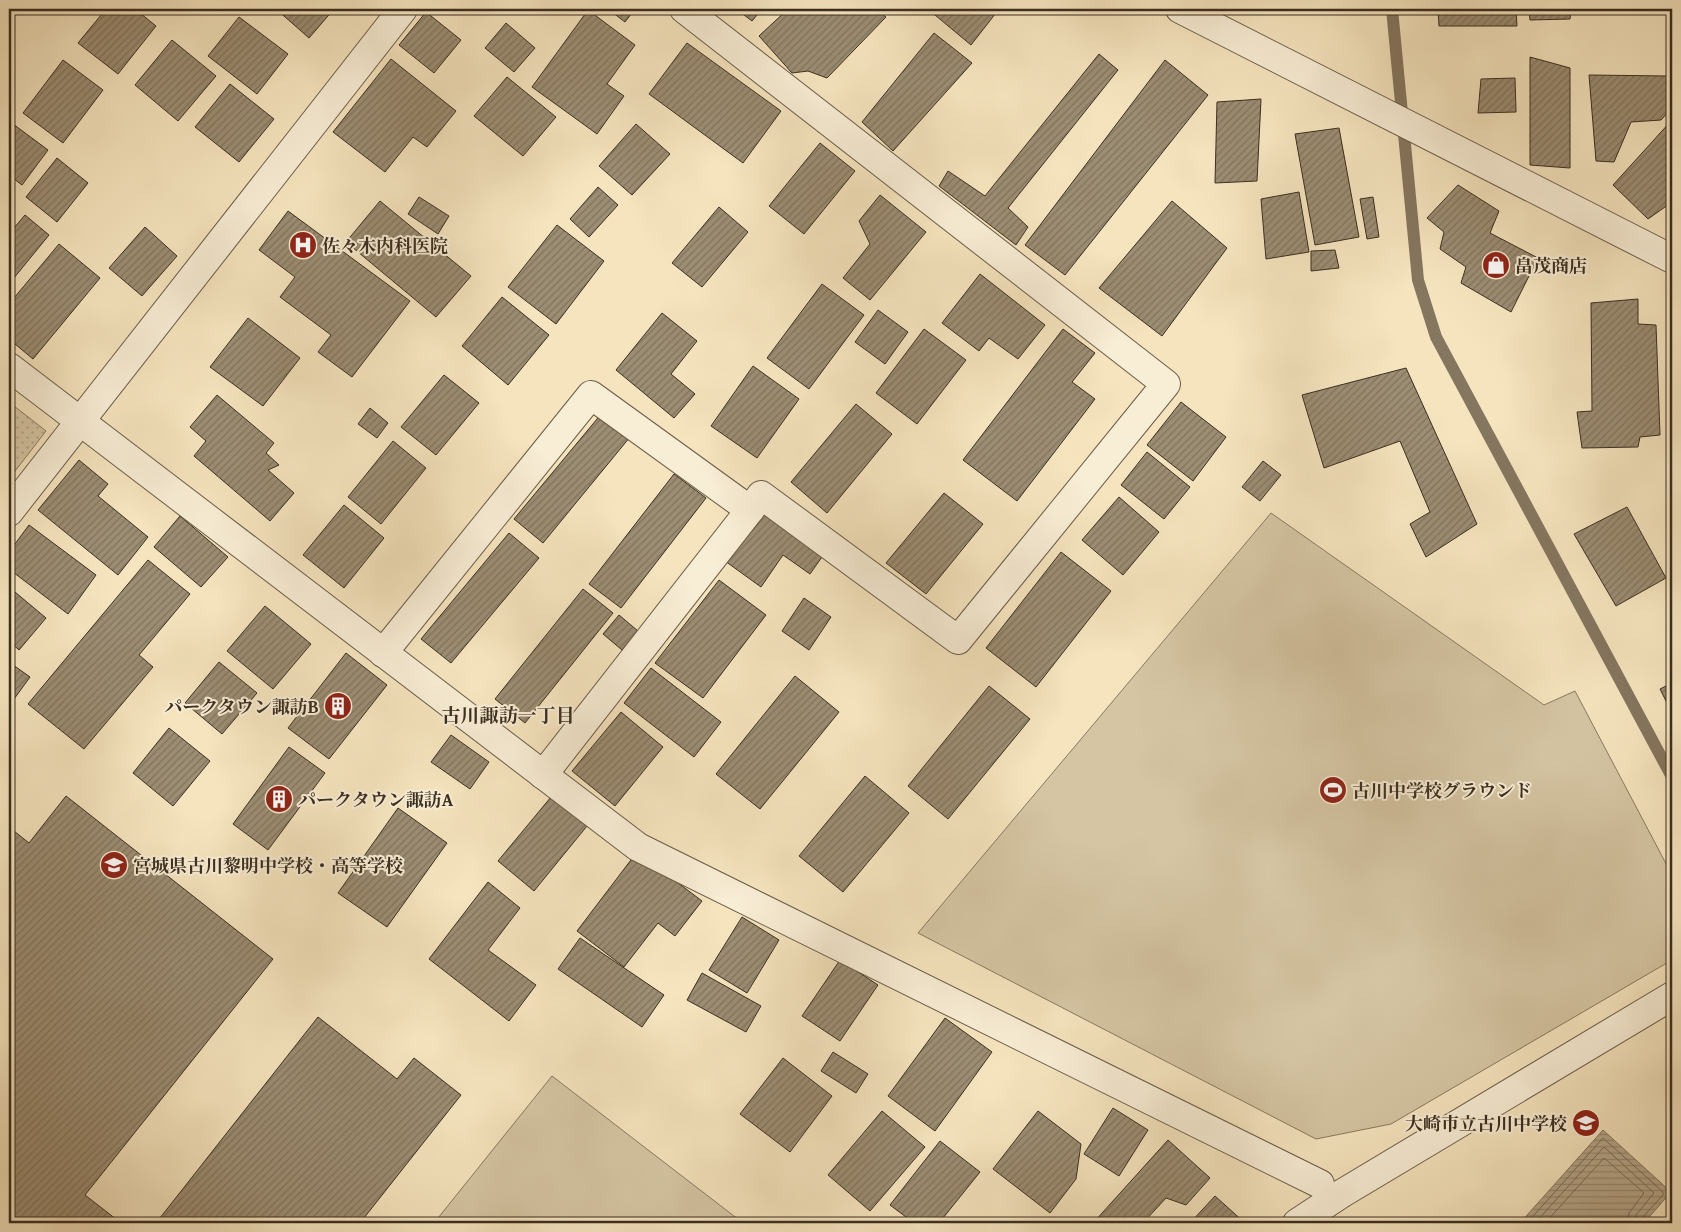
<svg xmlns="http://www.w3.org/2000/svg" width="1681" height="1232" viewBox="0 0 1681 1232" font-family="'Gentium Book Plus','Noto Serif JP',serif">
	<defs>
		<pattern id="park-dots" width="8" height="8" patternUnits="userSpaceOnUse" patternTransform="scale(1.25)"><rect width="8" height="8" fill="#d5c5a3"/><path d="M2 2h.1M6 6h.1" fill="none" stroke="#aea084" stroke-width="1.8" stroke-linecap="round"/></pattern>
		<pattern id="water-rules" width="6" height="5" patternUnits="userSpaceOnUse" patternTransform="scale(1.25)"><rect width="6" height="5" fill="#b6a689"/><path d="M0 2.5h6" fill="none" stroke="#958870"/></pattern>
		<pattern id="building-hatch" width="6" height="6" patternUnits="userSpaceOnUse" patternTransform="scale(1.25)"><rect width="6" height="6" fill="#9c8d73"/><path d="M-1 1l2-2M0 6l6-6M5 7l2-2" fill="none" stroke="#80745e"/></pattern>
	</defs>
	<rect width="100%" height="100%" fill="#f5e4be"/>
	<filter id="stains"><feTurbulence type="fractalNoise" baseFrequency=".004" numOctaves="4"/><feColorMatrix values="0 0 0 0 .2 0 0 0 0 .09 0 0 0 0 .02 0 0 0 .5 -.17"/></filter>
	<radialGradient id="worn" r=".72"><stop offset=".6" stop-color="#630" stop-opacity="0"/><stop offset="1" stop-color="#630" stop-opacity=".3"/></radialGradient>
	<!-- park -->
	<polygon fill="url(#park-dots)" stroke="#887a62" points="9,402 46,431 9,479"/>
	<!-- garden -->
	<g fill="#d5c5a3" stroke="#887a62">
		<polygon points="1271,513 1544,705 1575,691 1672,875 1672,960 1391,1124 1316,1139 918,933"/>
		<polygon points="552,1076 743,1223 434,1223"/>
	</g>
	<!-- water -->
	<polygon fill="url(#water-rules)" stroke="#85765f" points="1603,1130 1671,1192 1644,1223 1520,1223"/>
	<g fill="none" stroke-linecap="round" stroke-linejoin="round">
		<!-- shore -->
		<g stroke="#786a55" stroke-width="1">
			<polyline points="1527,1223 1603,1138 1663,1192 1663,1195 1641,1219 1640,1223"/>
			<polyline points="1535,1223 1604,1147 1654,1193 1636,1215 1634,1223"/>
			<polyline points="1545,1223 1604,1158 1644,1193 1629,1213 1627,1223"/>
		</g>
		<!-- stream -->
		<polyline stroke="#85765f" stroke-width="12" points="1392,9 1418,280 1436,337 1672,777"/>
	</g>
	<!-- building -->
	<g fill="url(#building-hatch)" stroke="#3b2f21">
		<polygon points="106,9 135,9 156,26 118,74 78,43"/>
		<polygon points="276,9 334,9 309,38"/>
		<polygon points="608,9 635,9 625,22"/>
		<polygon points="736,9 762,9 752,21"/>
		<polygon points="788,9 876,9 886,17 827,78 808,71 792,73 759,36"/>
		<polygon points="930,9 999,9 971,45 929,10"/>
		<polygon points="1438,9 1516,9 1517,26 1439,26"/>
		<polygon points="1529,9 1571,9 1570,19 1530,20"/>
		<polygon points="588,10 635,45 607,84 624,96 597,134 532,87"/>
		<polygon points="426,12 461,40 434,73 399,45"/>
		<polygon points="239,17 288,54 257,94 208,56"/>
		<polygon points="506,23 535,48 514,72 485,48"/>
		<polygon points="934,33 972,63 893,151 862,122"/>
		<polygon points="172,40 216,76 178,121 135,85"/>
		<polygon points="687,43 781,111 743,163 649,94"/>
		<polygon points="1099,54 1118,70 1008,208 1028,227 1016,245 939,186 948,171 985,196"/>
		<polygon points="1530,57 1570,68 1570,168 1530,165"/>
		<polygon points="391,59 456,111 427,147 413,137 385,172 333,132"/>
		<polygon points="63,60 103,90 63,143 23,113"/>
		<polygon points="1165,60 1208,95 1065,275 1025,245"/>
		<polygon points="1589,75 1668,76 1672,86 1672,108 1661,120 1631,122 1614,162 1596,161"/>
		<polygon points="507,77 556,117 523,156 474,116"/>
		<polygon points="1515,78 1516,112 1478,113 1481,79"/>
		<polygon points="230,84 274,119 239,162 195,127"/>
		<polygon points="1261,99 1257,181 1215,183 1217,102"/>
		<polygon points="1672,120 1672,202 1648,219 1613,185"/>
		<polygon points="13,124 48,150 22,185 9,175 9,129"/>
		<polygon points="636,124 670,154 632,195 599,166"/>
		<polygon points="1339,128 1359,237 1315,245 1295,134"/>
		<polygon points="820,143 855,171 804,234 769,206"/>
		<polygon points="57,158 88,183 57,222 26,197"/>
		<polygon points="1458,185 1499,211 1490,233 1538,258 1511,312 1461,283 1466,267 1440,249 1444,232 1427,218"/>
		<polygon points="598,187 618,205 589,237 570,219"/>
		<polygon points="1299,192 1309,252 1266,259 1261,199"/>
		<polygon points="880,195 926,232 870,300 843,278 870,244 859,221"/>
		<polygon points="419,197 449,216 438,234 408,214"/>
		<polygon points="1373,197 1379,237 1367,239 1360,199"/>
		<polygon points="380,201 471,276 436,317 346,242"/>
		<polygon points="1172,201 1227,248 1162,336 1099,288"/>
		<polygon points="719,207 748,232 702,287 672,263"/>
		<polygon points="288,211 410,301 352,377 318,352 331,335 280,297 295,277 259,250"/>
		<polygon points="25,215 49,235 9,284 9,234"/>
		<polygon points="557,225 604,261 556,324 508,287"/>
		<polygon points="145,227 177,256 142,296 109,268"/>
		<polygon points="59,244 100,278 33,359 9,339 9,304"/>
		<polygon points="1335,250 1339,268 1311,271 1311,251"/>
		<polygon points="980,274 1045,325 1018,359 989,338 979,351 942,323"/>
		<polygon points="822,284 864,315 809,389 767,358"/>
		<polygon points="502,297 549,335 508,385 462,346"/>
		<polygon points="1638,299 1638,324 1656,325 1660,435 1640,437 1638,447 1582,448 1577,412 1592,411 1591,303"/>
		<polygon points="878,310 908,332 885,364 855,342"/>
		<polygon points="662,313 697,341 671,374 695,394 674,418 616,370"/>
		<polygon points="248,318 300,358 263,406 210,367"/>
		<polygon points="924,329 966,360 917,424 876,393"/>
		<polygon points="1063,329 1095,353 1072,382 1095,399 1017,501 963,460"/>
		<polygon points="753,366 799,399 757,458 711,426"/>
		<polygon points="1406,368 1477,524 1426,557 1410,524 1430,512 1400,441 1324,468 1302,395"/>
		<polygon points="444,375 479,403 436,455 401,427"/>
		<polygon points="217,395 274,443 266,453 279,465 268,470 294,493 270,521 194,456 206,441 190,427"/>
		<polygon points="1181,402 1226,437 1193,481 1147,445"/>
		<polygon points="856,404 892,434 827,513 791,482"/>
		<polygon points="370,408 388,423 377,438 358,424"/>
		<polygon points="602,413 630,437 543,543 514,519"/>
		<polygon points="393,441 426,468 381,524 348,497"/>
		<polygon points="1147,452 1190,487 1164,519 1121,485"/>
		<polygon points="79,460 108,484 98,496 148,537 118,575 38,510"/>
		<polygon points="1263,461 1281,475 1260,501 1242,487"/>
		<polygon points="674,474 706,498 621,608 589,584"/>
		<polygon points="944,493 983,524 926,594 886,563"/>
		<polygon points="1119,497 1159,532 1123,575 1082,540"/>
		<polygon points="767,503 829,547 810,574 783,555 761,587 725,561"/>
		<polygon points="344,505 384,538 344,588 303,555"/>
		<polygon points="1627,507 1666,578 1616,606 1574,534"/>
		<polygon points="180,516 228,557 201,587 154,547"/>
		<polygon points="29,525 96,575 68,614 9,569 9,552"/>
		<polygon points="509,533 539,558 451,663 421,639"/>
		<polygon points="1061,552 1111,591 1036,687 986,648"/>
		<polygon points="148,560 190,594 139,655 153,667 84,749 28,704"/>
		<polygon points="719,580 766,615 703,698 655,663"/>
		<polygon points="9,587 46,618 19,650 9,641"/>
		<polygon points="583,589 613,613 525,723 495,699"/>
		<polygon points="804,598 831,617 809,650 782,631"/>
		<polygon points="265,606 311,644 273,689 227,651"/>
		<polygon points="619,615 638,631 622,650 603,634"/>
		<polygon points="346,653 387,685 329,759 288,728"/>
		<polygon points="9,662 30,677 9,706"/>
		<polygon points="219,662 257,693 222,734 185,703"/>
		<polygon points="651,668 721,722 694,757 624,703"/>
		<polygon points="795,676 839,712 760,809 716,774"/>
		<polygon points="1672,683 1672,713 1660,689"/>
		<polygon points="989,686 1030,719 948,819 908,786"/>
		<polygon points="621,712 663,747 615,806 572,771"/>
		<polygon points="169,728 210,761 173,806 133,773"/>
		<polygon points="451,735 489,762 470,789 431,762"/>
		<polygon points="289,747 325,773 268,850 233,824"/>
		<polygon points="865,776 909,813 843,892 799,856"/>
		<polygon points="66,796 273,959 85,1195 121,1223 9,1223 9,827 29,843"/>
		<polygon points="551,797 587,826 534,891 498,861"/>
		<polygon points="398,808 447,843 387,927 338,893"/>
		<polygon points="637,852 702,901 675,936 658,923 624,967 577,931"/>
		<polygon points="488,882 520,908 488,950 536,985 509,1021 429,959"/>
		<polygon points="742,917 779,940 747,993 709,970"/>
		<polygon points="580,938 664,995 642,1027 558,969"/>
		<polygon points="840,960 878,985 840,1041 802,1016"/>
		<polygon points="702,973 761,1006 746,1032 687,1000"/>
		<polygon points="318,1017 397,1079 414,1058 461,1095 360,1223 156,1223"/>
		<polygon points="945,1018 992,1052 935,1131 888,1096"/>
		<polygon points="833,1052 868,1074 856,1093 821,1071"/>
		<polygon points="783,1058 832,1096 790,1152 740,1114"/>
		<polygon points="1113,1108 1148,1130 1119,1176 1084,1154"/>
		<polygon points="882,1111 925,1147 870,1211 828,1175"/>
		<polygon points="1038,1111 1081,1144 1076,1179 1050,1213 993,1169"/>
		<polygon points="1168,1140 1210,1178 1186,1205 1166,1198 1143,1223 1096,1223 1094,1222"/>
		<polygon points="940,1141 980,1172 939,1223 914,1223 890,1205"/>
		<polygon points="1215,1196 1245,1223 1190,1223"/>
	</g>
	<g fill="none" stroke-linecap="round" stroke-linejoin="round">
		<!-- minor casing -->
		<g stroke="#6a5c48" stroke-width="30">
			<g id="minor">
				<polyline points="684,9 1166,384 958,640 761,495 750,510"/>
				<polyline points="1180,9 1672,259"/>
				<polyline points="9,367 638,847 1320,1184"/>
				<polyline points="9,512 403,9"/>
				<polyline points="383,653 591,395 750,510 543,775"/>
				<polyline points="1297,1223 1341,1194 1672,996"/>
			</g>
		</g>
		<!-- minor -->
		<use href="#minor" stroke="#f8edd5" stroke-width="28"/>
	</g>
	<!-- icons -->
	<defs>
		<g id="hospital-disc" transform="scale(1.4375)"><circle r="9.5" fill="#8f2418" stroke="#f8edd5"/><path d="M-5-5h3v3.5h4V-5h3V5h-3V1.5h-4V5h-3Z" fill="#fff"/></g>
		<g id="shop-disc" transform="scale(1.4375)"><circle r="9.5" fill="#8f2418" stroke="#f8edd5"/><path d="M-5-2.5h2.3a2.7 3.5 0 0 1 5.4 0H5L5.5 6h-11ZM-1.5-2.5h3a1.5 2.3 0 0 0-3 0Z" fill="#fff"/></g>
		<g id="building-disc" transform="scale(1.4375)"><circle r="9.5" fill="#8f2418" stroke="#f8edd5"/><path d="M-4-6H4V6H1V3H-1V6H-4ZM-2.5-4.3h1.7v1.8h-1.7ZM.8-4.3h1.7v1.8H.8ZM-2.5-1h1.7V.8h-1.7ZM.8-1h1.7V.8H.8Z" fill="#fff"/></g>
		<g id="stadium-disc" transform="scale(1.4375)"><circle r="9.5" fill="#8f2418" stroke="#f8edd5"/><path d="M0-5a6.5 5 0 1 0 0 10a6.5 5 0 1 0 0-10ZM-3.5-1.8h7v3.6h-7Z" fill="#fff"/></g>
		<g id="school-disc" transform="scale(1.4375)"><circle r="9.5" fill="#8f2418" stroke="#f8edd5"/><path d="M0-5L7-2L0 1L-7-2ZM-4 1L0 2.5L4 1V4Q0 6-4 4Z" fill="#fff"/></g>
	</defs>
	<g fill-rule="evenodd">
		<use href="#hospital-disc" x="303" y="245"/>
		<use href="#shop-disc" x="1496" y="265"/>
		<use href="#building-disc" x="338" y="706"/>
		<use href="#stadium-disc" x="1333" y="790"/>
		<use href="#building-disc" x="279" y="799"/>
		<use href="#school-disc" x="114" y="865"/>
		<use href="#school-disc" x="1586" y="1123"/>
	</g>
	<g text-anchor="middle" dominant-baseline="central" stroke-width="4" stroke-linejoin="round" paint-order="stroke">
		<!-- poi labels -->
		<g font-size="18" font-weight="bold" fill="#3b2f21" stroke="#f8edd5" text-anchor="start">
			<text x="322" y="245">佐々木内科医院</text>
			<text x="1515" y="265">畠茂商店</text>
			<text x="319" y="706" text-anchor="end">パークタウン諏訪B</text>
			<text x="1352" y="790">古川中学校グラウンド</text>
			<text x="298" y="799">パークタウン諏訪A</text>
			<text x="133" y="865">宮城県古川黎明中学校・高等学校</text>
			<text x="1567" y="1123" text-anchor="end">大崎市立古川中学校</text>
		</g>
		<!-- neighbourhood labels -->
		<g font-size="19" font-weight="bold" fill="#3b2f21" stroke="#f8edd5">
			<text x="508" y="715">古川諏訪一丁目</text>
		</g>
	</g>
	<!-- margin -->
	<rect width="1681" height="1232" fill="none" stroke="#f5e4be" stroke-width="30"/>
	<rect x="10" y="10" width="1661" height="1212" fill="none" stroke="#3b2f21" stroke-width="2.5"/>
	<rect x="15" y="15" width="1651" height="1202" fill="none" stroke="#3b2f21"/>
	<rect width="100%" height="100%" filter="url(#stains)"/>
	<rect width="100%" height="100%" fill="url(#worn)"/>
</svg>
